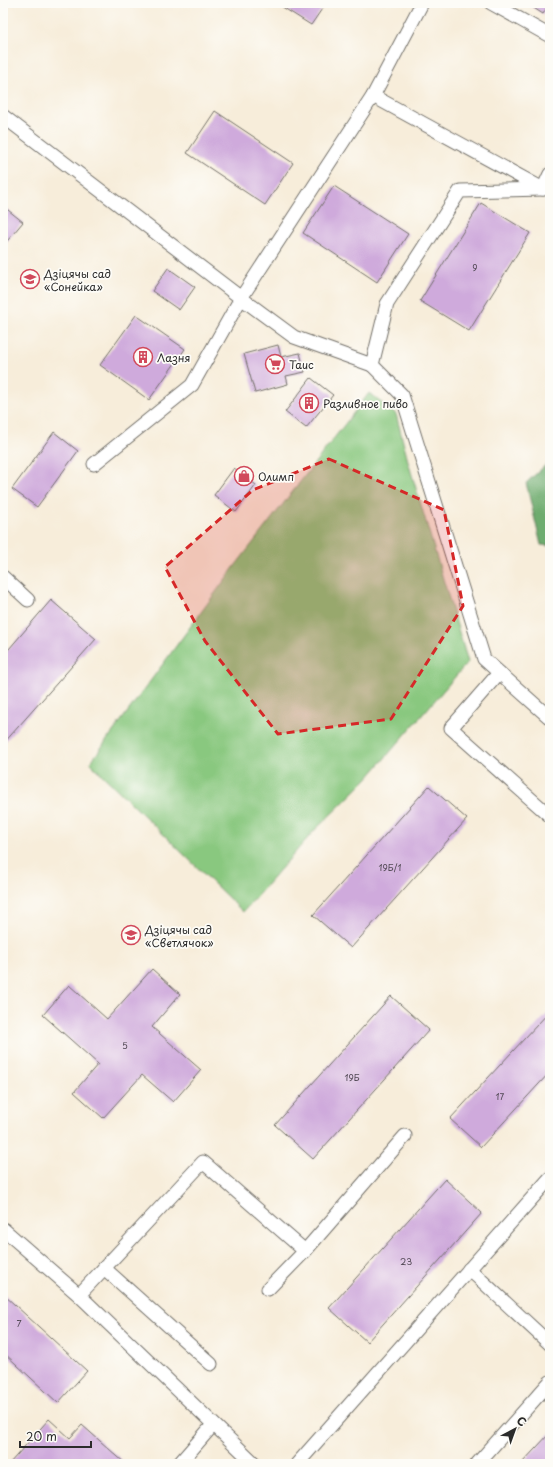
<svg xmlns="http://www.w3.org/2000/svg" width="553" height="1467" viewBox="0 0 553 1467" font-family="'Playpen Sans',sans-serif">
	<rect width="100%" height="100%" fill="#fdfcf7"/>
	<filter id="ink" filterUnits="userSpaceOnUse"><feTurbulence type="fractalNoise" baseFrequency=".025" numOctaves="2"/><feDisplacementMap in="SourceGraphic" scale="8" xChannelSelector="R" yChannelSelector="G"/><feConvolveMatrix kernelMatrix="1 2 1 2 8 2 1 2 1" color-interpolation-filters="sRGB"/></filter>
	<filter id="wash" filterUnits="userSpaceOnUse"><feTurbulence type="fractalNoise" baseFrequency=".012" numOctaves="4" result="noise"/><feDisplacementMap in="SourceGraphic" scale="16" xChannelSelector="R" yChannelSelector="G"/><feGaussianBlur stdDeviation="0.9" result="paint"/><feColorMatrix in="noise" values="0 0 0 0 0 0 0 0 0 0 0 0 0 0 0 0 0 1.4 0 .05"/><feComposite in="paint" operator="in"/></filter>
	<g filter="url(#wash)">
		<rect width="100%" height="100%" fill="#f7edda"/>
		<!-- green -->
		<polygon fill="#89c87f" stroke="#5a7a55" points="369,393 396,414 409,465 468,662 366,780 314,831 243,912 90,763 235,566"/>
		<!-- forest -->
		<polygon fill="#6eac6e" stroke="#4c6c4c" points="550,461 550,546 541,545 526,483"/>
		<g id="blocks">
			<!-- building -->
			<g fill="#cfaadc">
				<polygon points="276,3 326,3 311,25"/>
				<polygon points="526,3 550,3 543,14"/>
				<polygon points="215,111 293,163 265,205 187,153"/>
				<polygon points="334,186 408,234 377,282 303,233"/>
				<polygon points="481,203 530,233 469,331 420,301"/>
				<polygon points="3,206 23,222 3,246"/>
				<polygon points="168,268 195,287 179,310 152,291"/>
				<polygon points="136,315 185,349 149,400 100,365"/>
				<polygon points="278,345 281,357 300,353 305,372 286,376 288,384 255,393 244,354"/>
				<polygon points="311,378 333,395 306,428 285,412"/>
				<polygon points="54,432 78,451 37,507 12,489"/>
				<polygon points="234,468 256,485 236,512 214,495"/>
				<polygon points="51,600 96,639 3,744 3,656"/>
				<polygon points="429,786 467,819 351,948 313,915"/>
				<polygon points="152,969 180,994 152,1027 201,1070 173,1102 142,1075 103,1118 74,1092 98,1064 43,1015 69,985 107,1019"/>
				<polygon points="391,996 429,1030 313,1159 275,1125"/>
				<polygon points="550,1011 550,1072 481,1147 450,1119"/>
				<polygon points="445,1179 482,1213 367,1342 329,1308"/>
				<polygon points="3,1294 87,1371 58,1403 3,1352"/>
				<polygon points="49,1419 70,1438 82,1425 126,1464 9,1464"/>
				<polygon points="550,1433 550,1464 521,1464"/>
			</g>
		</g>
	</g>
	<g filter="url(#ink)">
		<use href="#blocks" fill-opacity="0" stroke="#726f68" stroke-width="1"/>
		<g fill="none" stroke-linecap="round" stroke-linejoin="round">
			<!-- service casing -->
			<g stroke="#726f68" stroke-width="15">
				<g id="service">
					<polyline points="422,3 373,96 543,189 550,174"/>
					<polyline points="491,3 550,36"/>
					<polyline points="3,116 241,298 373,96"/>
					<polyline points="372,365 402,395 484,659 550,718"/>
					<polyline points="94,464 192,385 241,298 294,337 372,365 387,304 460,191 543,189"/>
					<polyline points="3,577 28,600"/>
					<polyline points="499,673 451,728 550,816"/>
					<polyline points="3,1229 79,1295 255,1464"/>
					<polyline points="104,1268 211,1364"/>
					<polyline points="469,1269 550,1344"/>
					<polyline points="268,1289 305,1251 405,1136"/>
					<polyline points="79,1295 203,1162 305,1251"/>
					<polyline points="179,1464 213,1425"/>
					<polyline points="297,1464 550,1178"/>
					<polyline points="477,1464 550,1382"/>
				</g>
			</g>
			<!-- service -->
			<use href="#service" stroke="#fff" stroke-width="13"/>
		</g>
	</g>
	<!-- marked area -->
	<path fill="#d62828" fill-opacity="0.2" stroke="#d62828" stroke-width="3" stroke-dasharray="8 5" stroke-linejoin="round" d="M329,459L444,510L463,606L391,719L278,734L205,641L165,567L253,490Z"/>
	<!-- icons -->
	<defs>
		<g id="school-ring" transform="scale(1)"><circle r="9.5" fill="#fdfcf7" stroke="#d1495b" stroke-width="1.5"/><path d="M0-5L7-2L0 1L-7-2ZM-4 1L0 2.5L4 1V4Q0 6-4 4Z" fill="#d1495b"/></g>
		<g id="building-ring" transform="scale(1)"><circle r="9.5" fill="#fdfcf7" stroke="#d1495b" stroke-width="1.5"/><path d="M-4-6H4V6H1V3H-1V6H-4ZM-2.5-4.3h1.7v1.8h-1.7ZM.8-4.3h1.7v1.8H.8ZM-2.5-1h1.7V.8h-1.7ZM.8-1h1.7V.8H.8Z" fill="#d1495b"/></g>
		<g id="supermarket-ring" transform="scale(1)"><circle r="9.5" fill="#fdfcf7" stroke="#d1495b" stroke-width="1.5"/><path d="M-6-5.5h2.5l.6 2H6L4.5 2H-2.5L-4.4-4H-6ZM-1.5 3.2a1.3 1.3 0 1 0 .1 0ZM3 3.2a1.3 1.3 0 1 0 .1 0Z" fill="#d1495b"/></g>
		<g id="shop-ring" transform="scale(1)"><circle r="9.5" fill="#fdfcf7" stroke="#d1495b" stroke-width="1.5"/><path d="M-5-2.5h2.3a2.7 3.5 0 0 1 5.4 0H5L5.5 6h-11ZM-1.5-2.5h3a1.5 2.3 0 0 0-3 0Z" fill="#d1495b"/></g>
	</defs>
	<g fill-rule="evenodd">
		<use href="#school-ring" x="30" y="279"/>
		<use href="#building-ring" x="143" y="357"/>
		<use href="#supermarket-ring" x="275" y="364"/>
		<use href="#building-ring" x="309" y="403"/>
		<use href="#shop-ring" x="244" y="476"/>
		<use href="#school-ring" x="131" y="935"/>
	</g>
	<g text-anchor="middle" dominant-baseline="central" stroke-width="3.5" stroke-linejoin="round" paint-order="stroke">
		<!-- number labels -->
		<g font-size="9" fill="#544b57">
			<text x="475" y="267">9</text>
			<text x="390" y="867">19Б/1</text>
			<text x="125" y="1045">5</text>
			<text x="352" y="1077">19Б</text>
			<text x="500" y="1096">17</text>
			<text x="406" y="1261">23</text>
			<text x="19" y="1323">7</text>
		</g>
		<!-- poi labels -->
		<g font-size="11" fill="#2b2b2b" stroke="#fdfcf7" text-anchor="start">
			<text x="44" y="273">Дзіцячы сад<tspan x="44" dy="13">«Сонейка»</tspan></text>
			<text x="157" y="357">Лазня</text>
			<text x="289" y="364">Таис</text>
			<text x="323" y="403">Разливное пиво</text>
			<text x="258" y="476">Олимп</text>
			<text x="145" y="929">Дзіцячы сад<tspan x="145" dy="13">«Светлячок»</tspan></text>
		</g>
	</g>
	<!-- margin -->
	<rect width="553" height="1467" fill="none" stroke="#fdfcf7" stroke-width="16"/>
	<!-- north arrow -->
	<g transform="translate(515 1429) rotate(41)" stroke="#fdfcf7" stroke-width="3" paint-order="stroke">
	<path d="M0-3L7 15L0 10L-7 15Z" fill="#2b2b2b"/>
	<text y="-6" font-size="11" font-weight="bold" text-anchor="middle" fill="#2b2b2b">С</text>
	</g>
	<!-- scale -->
	<path d="M20 1441v6h71v-6" fill="none" stroke="#2b2b2b" stroke-width="2"/>
	<text x="26" y="1441" font-size="12" fill="#2b2b2b" stroke="#fdfcf7" stroke-width="3" paint-order="stroke">20 m</text>
</svg>
